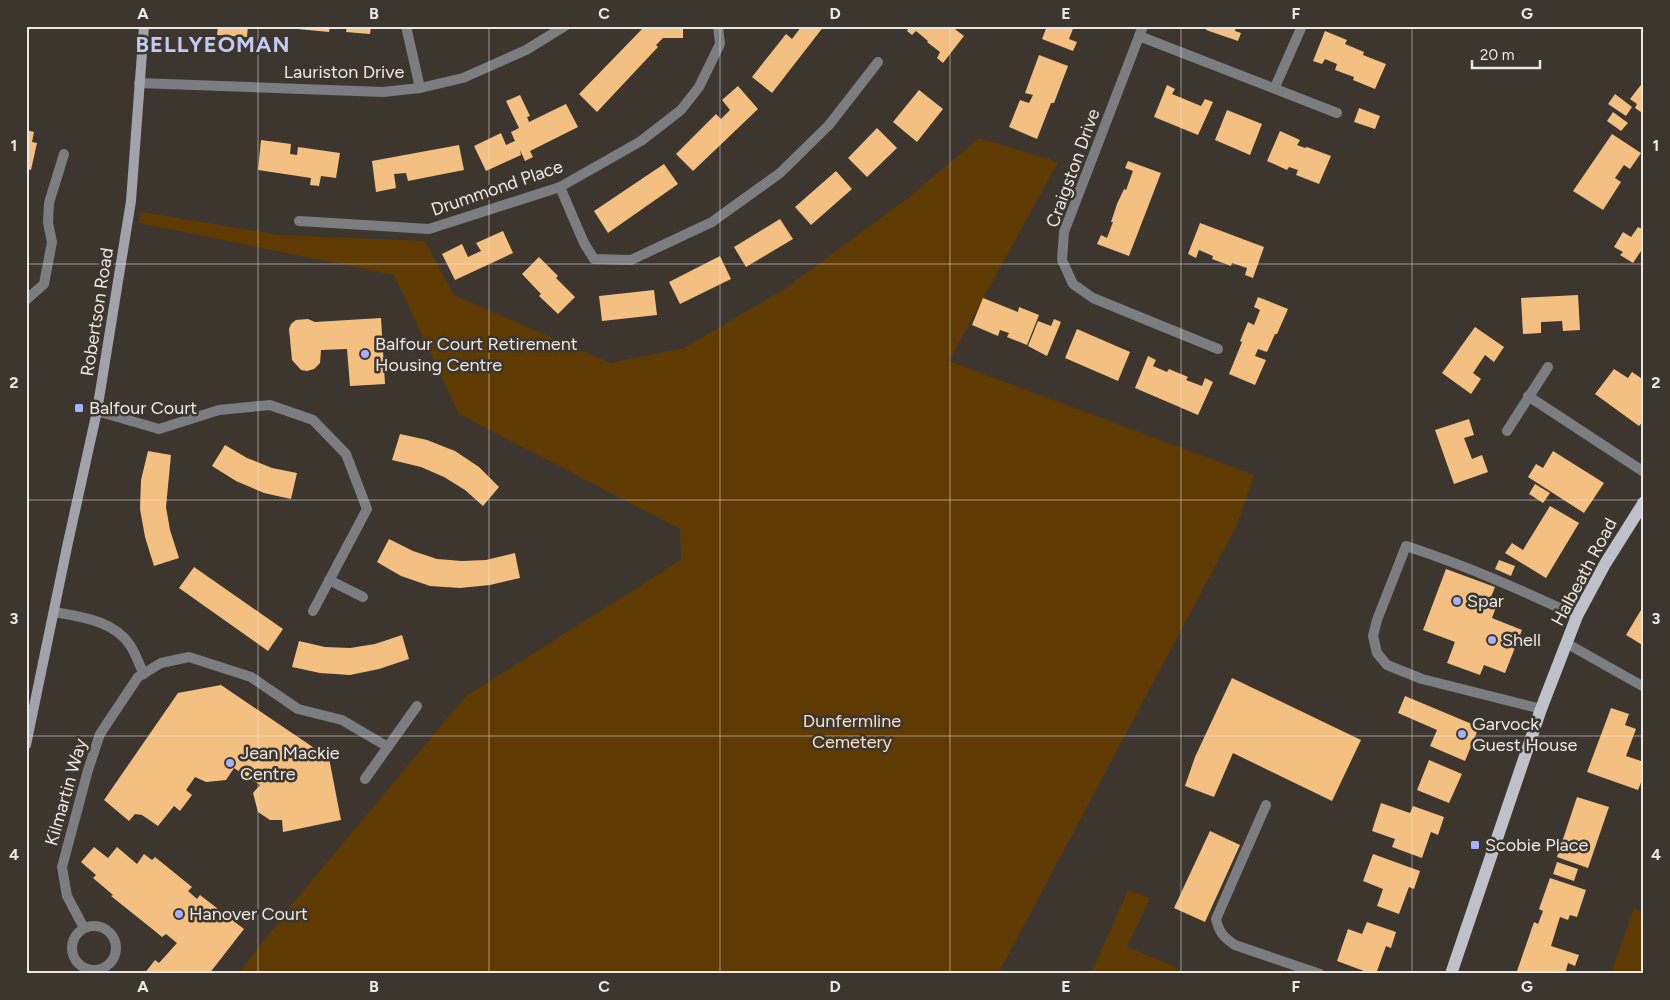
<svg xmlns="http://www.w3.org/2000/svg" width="1670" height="1000" viewBox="0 0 1670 1000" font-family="Figtree,sans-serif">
	<rect width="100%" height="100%" fill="#3c362f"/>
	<!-- green -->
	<g fill="#5f3b03">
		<polygon points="979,138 1058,162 949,361 1254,475 1237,525 998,974 238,974 298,897 466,696 681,560 680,529 459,414 394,275 139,223 141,212 280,235 425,241 454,295 610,363 684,348 783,290 908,198"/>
		<polygon points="1128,890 1150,898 1127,947 1178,968 1176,974 1091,974"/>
		<polygon points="1634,908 1644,914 1644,974 1611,974"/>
	</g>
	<!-- building -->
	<g fill="#f4c081">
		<polygon points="218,26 248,26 247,37 217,35"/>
		<polygon points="287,26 330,26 329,32 287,28"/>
		<polygon points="347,26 371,26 370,34 346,32"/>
		<polygon points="645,26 683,26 683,38 663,38 656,45 658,47 597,112 579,94"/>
		<polygon points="799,26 824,26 772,93 752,77 786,34 792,39 801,27"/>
		<polygon points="910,26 951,26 964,36 943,63 937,58 940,52 927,42 928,41 916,31 912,35 907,31"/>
		<polygon points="1047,26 1074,26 1069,39 1077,42 1073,51 1042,39"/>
		<polygon points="1208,26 1236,26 1235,31 1241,33 1238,41 1206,30"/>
		<polygon points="1325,31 1347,40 1345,44 1364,52 1363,55 1386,64 1375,89 1353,80 1354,77 1335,70 1337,64 1325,59 1322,64 1313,61"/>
		<polygon points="1039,55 1068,66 1054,103 1051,103 1037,139 1009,127 1020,100 1029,103 1033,95 1025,93"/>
		<polygon points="1644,81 1644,114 1635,108 1637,104 1630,99"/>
		<polygon points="1167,85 1175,89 1172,94 1201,106 1205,99 1213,102 1198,135 1154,117"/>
		<polygon points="738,86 758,109 693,171 676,154 716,114 721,119 730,110 722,100"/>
		<polygon points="919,90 943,109 917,142 893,122"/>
		<polygon points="1615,94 1632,107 1626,116 1608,104"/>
		<polygon points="520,95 530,116 527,117 529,122 566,104 578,127 530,151 533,157 525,161 520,150 521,155 486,171 474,146 501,133 506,145 515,141 511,132 519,128 506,101"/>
		<polygon points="1359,108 1380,116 1375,129 1354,122"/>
		<polygon points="1227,110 1262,124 1250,155 1215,140"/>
		<polygon points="1613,112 1628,123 1621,131 1607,121"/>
		<polygon points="877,128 897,148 867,177 848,158"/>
		<polygon points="26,130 34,132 32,142 37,143 31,170 26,169"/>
		<polygon points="1280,131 1300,140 1297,145 1305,148 1307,147 1331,156 1319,184 1296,175 1298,170 1289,167 1287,170 1267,161"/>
		<polygon points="1612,134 1641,153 1630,169 1624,165 1615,178 1621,182 1603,210 1573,191"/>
		<polygon points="261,140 291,144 290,154 297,155 298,147 340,153 336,178 321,176 319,186 310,185 311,178 258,170"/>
		<polygon points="459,145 464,170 408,181 406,173 394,174 396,188 376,192 372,161"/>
		<polygon points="1128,161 1161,173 1129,256 1097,244 1101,235 1107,238 1113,222 1111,222 1117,204 1124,189 1126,190 1133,171 1125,168"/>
		<polygon points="664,164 678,184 608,233 594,211"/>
		<polygon points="836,171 852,189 811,225 795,207"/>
		<polygon points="780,219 793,239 746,267 734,247"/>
		<polygon points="1200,223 1264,247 1253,278 1245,275 1247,268 1232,263 1231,266 1212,259 1213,256 1199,250 1196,258 1188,254"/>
		<polygon points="1638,227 1644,230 1644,253 1641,251 1633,263 1620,255 1623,252 1614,247 1623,232 1631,237"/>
		<polygon points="503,231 513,253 455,280 442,254 462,244 468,257 481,251 476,243"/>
		<polygon points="720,256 731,279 680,304 669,282"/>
		<polygon points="539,257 558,276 556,278 575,297 558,314 539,296 541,294 522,274"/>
		<polygon points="654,290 657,315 602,321 599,296"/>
		<polygon points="1578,295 1580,330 1563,331 1562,321 1541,322 1541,333 1523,334 1521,298"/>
		<polygon points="1258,297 1288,309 1277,334 1275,334 1267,352 1258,349 1255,356 1266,360 1255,385 1229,374 1242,342 1240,341 1248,322 1254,325 1260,310 1254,307"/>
		<polygon points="983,298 1018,312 1019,307 1039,315 1027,345 1007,337 1009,333 1000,330 998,336 972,325"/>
		<polygon points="381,318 385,384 350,386 347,349 321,350 320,363 314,369 307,371 301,370 292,360 289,329 291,324 296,320 308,319 315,322"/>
		<polygon points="1054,319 1061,322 1047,356 1028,346 1038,321 1051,326"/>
		<polygon points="1475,327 1504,347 1494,362 1485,355 1473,373 1481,379 1471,394 1442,373"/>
		<polygon points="1077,329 1130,352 1118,381 1065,358"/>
		<polygon points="1148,356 1156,360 1153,366 1167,372 1169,369 1188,377 1186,380 1202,386 1205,378 1213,382 1198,415 1135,388"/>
		<polygon points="1614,369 1628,378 1632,372 1644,380 1644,420 1639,426 1595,394"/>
		<polygon points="1469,419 1474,435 1464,438 1472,459 1482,455 1488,472 1454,484 1435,430"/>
		<polygon points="400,434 427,440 455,451 479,467 499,487 483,506 465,490 444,477 421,467 392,460"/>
		<polygon points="225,445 247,458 272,468 297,473 291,499 264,493 236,481 212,466"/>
		<polygon points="148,451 171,455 166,507 170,530 179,558 154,566 145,537 140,509 141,480"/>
		<polygon points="1553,451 1604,483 1584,513 1528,477 1536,464 1543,468"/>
		<polygon points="1535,484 1550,493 1543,503 1529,494"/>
		<polygon points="1550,506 1579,523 1546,578 1505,553 1512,543 1523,550"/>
		<polygon points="389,539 413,551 437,559 462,561 486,560 515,553 520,578 490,585 460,588 430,586 401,576 377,562"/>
		<polygon points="1499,560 1515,566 1511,576 1495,569"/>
		<polygon points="194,567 283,629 268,651 179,588"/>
		<polygon points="1446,569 1495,587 1491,597 1499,599 1492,618 1522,630 1505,673 1484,665 1480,675 1447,663 1455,642 1423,630"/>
		<polygon points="1644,605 1644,646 1626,635"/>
		<polygon points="402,635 409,659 379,669 350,675 320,673 292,667 299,641 325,647 350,648 375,644"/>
		<polygon points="1232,678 1361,740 1332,801 1233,753 1214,797 1185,786 1195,757"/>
		<polygon points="221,685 329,758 341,820 283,832 282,820 270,820 258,812 253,793 260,785 234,768 226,780 206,782 195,777 186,790 192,795 180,811 174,806 158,826 142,815 135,814 129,821 104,800 178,693"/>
		<polygon points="1405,696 1479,727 1465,761 1430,746 1437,730 1398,713"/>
		<polygon points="1611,708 1629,714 1625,725 1636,729 1626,756 1644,762 1644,775 1638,790 1587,772"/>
		<polygon points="1429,760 1462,774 1449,803 1417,790"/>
		<polygon points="1577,797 1609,807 1588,868 1557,857"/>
		<polygon points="1381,803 1410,813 1413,806 1444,817 1438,835 1431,832 1422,858 1392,847 1395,839 1372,831"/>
		<polygon points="1210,831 1240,845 1205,922 1174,908"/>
		<polygon points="94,847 108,858 117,847 137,864 144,854 152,860 155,857 192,887 188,891 197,899 200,895 244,929 209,974 144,974 155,960 159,963 177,943 166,934 162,937 156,932 111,896 113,895 93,878 96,875 81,862"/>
		<polygon points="1373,854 1420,871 1414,889 1409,887 1399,914 1377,906 1383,889 1363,881"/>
		<polygon points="1557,862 1578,869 1574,881 1553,874"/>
		<polygon points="1550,878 1586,890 1577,917 1570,915 1568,920 1560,917 1551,946 1579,955 1575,966 1568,963 1565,974 1516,974 1534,922 1538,924 1543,911 1539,909"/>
		<polygon points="1367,922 1396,932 1391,948 1386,946 1376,974 1372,974 1337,961 1348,929 1362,934"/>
	</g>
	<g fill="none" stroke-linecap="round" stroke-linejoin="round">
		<!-- lane -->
		<g stroke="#7c7d81" stroke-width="10">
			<polyline points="26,300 44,284 52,242 48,223 49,203 64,154"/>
			<polyline points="1507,431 1548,367"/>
			<path d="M1541,709L1422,679L1387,665L1377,653L1373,636L1377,620L1406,546C1465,565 1521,590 1577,616"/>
			<path d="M1266,805L1216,919C1219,932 1223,937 1235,945L1320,974"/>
		</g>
		<!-- street -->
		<g stroke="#7c7d81" stroke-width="10">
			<polyline points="406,26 420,88"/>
			<polyline points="1143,26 1064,232 1062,260 1073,284 1093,298 1218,349"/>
			<polyline points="1139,36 1337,113"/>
			<polyline points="139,83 383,92 420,88 463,78 526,50 565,26"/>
			<polyline points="1275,87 1302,26"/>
			<polyline points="560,187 584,243 594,259 631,260 712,222 780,173 829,125 878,62"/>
			<polyline points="299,221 429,229 560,187 641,141 681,110 699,87 720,44 718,26"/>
			<polyline points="1528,396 1644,472"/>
			<polyline points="97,411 159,429 219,410 270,405 313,420 346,454 367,509 313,611"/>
			<polyline points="329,580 363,597"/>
			<path d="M54,612C81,617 113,620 130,645C136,654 139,665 144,674"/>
			<polyline points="1566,643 1644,687"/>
			<polyline points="365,779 417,706"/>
			<circle cx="94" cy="948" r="22"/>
			<polyline points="84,928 67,896 62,867 88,770 100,734 138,677 161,663 189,657 251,677 298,709 342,720 388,747"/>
		</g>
		<!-- secondary -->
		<polyline stroke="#a2a3aa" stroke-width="10" points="26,745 67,547 97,411 131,201 144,26"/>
		<!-- primary -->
		<polyline stroke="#bfc1ca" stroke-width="12" points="1451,974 1541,709 1577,616 1605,564 1644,502"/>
	</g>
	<!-- grid -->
	<path fill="none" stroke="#ece8e3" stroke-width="1" stroke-opacity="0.55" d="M258,26V974M489,26V974M720,26V974M950,26V974M1181,26V974M1412,26V974M26,264H1644M26,500H1644M26,736H1644"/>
	<!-- markers -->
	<g fill="#a5b1fc" stroke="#3c362f" stroke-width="2">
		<circle cx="365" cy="354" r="5"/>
		<rect x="74" y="403" width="10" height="10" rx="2.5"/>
		<circle cx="1457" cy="601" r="5"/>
		<circle cx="1492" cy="640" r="5"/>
		<circle cx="1462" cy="734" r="5"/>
		<circle cx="230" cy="763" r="5"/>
		<rect x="1470" y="840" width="10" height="10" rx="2.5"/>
		<circle cx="179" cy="914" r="5"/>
	</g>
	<g text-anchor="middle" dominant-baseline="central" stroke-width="5" stroke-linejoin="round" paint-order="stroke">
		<!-- street labels -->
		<g font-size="18" fill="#ece8e3" stroke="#3c362f">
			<text x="344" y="72">Lauriston Drive</text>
			<text transform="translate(1073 168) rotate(-70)">Craigston Drive</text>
			<text transform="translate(497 188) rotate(-19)">Drummond Place</text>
			<text transform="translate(97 312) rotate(-81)">Robertson Road</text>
			<text transform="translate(1584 572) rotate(-62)">Halbeath Road</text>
			<text transform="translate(66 792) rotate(-74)">Kilmartin Way</text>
		</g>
		<!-- poi labels -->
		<g font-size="18" fill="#ece8e3" stroke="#3c362f" text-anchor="start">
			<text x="375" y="344">Balfour Court Retirement<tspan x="375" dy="21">Housing Centre</tspan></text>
			<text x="89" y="408">Balfour Court</text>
			<text x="1467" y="601">Spar</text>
			<text x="1502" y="640">Shell</text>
			<text x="1472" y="724">Garvock<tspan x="1472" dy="21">Guest House</tspan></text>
			<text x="240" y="753">Jean Mackie<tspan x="240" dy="21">Centre</tspan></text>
			<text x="1485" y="845">Scobie Place</text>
			<text x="189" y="914">Hanover Court</text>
		</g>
		<!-- park labels -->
		<g font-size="18" fill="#fbe0c0" stroke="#3c362f">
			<text x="852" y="721">Dunfermline<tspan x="852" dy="21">Cemetery</tspan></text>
		</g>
		<!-- district labels -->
		<g font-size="22" font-weight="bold" letter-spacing="1" fill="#c2caf4" stroke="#3c362f">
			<text x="213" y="44">BELLYEOMAN</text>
		</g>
	</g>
	<!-- border -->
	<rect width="1670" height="1000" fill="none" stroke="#3c362f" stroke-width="55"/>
	<!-- scale -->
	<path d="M1472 60v8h68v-8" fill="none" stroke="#ece8e3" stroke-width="2.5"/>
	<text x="1480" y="60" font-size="15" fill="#ece8e3" stroke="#3c362f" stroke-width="4" paint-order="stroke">20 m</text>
	<rect x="28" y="28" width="1614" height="944" fill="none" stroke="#ece8e3" stroke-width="2"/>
	<g font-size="16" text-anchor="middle" font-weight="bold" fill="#ece8e3">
		<text x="143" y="19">A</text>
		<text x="374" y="19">B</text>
		<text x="604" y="19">C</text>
		<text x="835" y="19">D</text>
		<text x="1066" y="19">E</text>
		<text x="1296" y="19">F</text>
		<text x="1527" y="19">G</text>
		<text x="14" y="151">1</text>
		<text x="1656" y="151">1</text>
		<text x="14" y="388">2</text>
		<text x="1656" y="388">2</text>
		<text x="14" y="624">3</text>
		<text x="1656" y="624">3</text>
		<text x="14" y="860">4</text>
		<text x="1656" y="860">4</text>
		<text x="143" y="992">A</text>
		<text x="374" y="992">B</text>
		<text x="604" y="992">C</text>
		<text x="835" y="992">D</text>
		<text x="1066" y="992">E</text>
		<text x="1296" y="992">F</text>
		<text x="1527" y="992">G</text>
	</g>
</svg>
